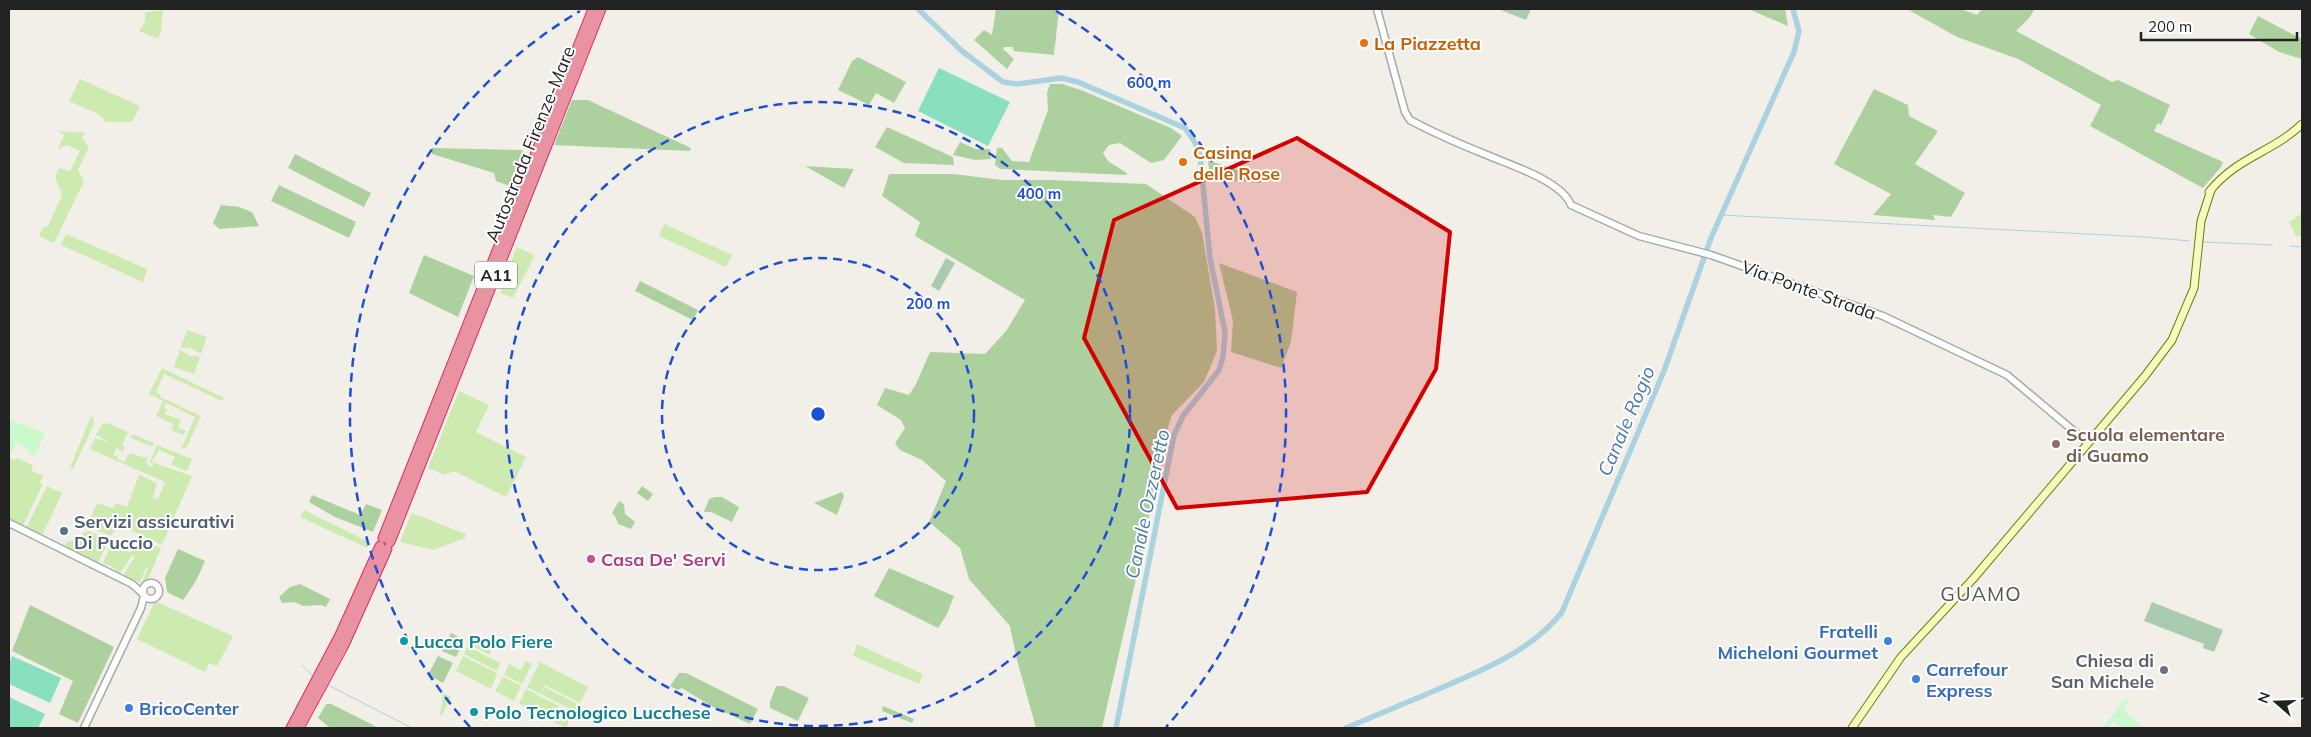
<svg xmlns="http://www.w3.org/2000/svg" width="2311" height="737" viewBox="0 0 2311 737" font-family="Mulish,sans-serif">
	<rect width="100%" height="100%" fill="#f2efe9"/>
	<!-- grass -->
	<g fill="#cdebb0">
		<polygon points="163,10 161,31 158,39 139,31 145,22 145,12"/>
		<polygon points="80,79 140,106 132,122 106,122 98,114 69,101"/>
		<polygon points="58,131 85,133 82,138 89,147 78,170 84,181 54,243 39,236 43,227 48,226 62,195 55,177 59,168 70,171 80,151 67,145 58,149 64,135"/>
		<polygon points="2302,213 2302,237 2296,236 2289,222"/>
		<polygon points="664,224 732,255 726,267 659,236"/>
		<polygon points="66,234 147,269 143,282 61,245"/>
		<polygon points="516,247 535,255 513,298 500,293"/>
		<polygon points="187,330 207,337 201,354 189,347 188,349 181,347"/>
		<polygon points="180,350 192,357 194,355 200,357 194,374 174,367"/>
		<polygon points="162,368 224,398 222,401 164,374 156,392 161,395 160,397 201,416 186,449 182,447 195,417 166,403 164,408 167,409 165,414 181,420 178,427 186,431 183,435 171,430 174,424 156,416 163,401 149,394"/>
		<polygon points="459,391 489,405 476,432 526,457 506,497 454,471 445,475 428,468"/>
		<polygon points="91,416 94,419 94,424 73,469 70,468"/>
		<polygon points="107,423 128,432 122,445 124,446 123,452 116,448 113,455 118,457 117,459 125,462 128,454 130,455 131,453 145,458 148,457 146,463 152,467 154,464 150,462 157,445 192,459 187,471 171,465 175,457 159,450 152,462 192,476 162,545 120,525 110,536 87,526 97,503 112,508 116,503 127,507 139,475 157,483 153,497 158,499 165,482 90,449 95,438 110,443 96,435 102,424"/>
		<polygon points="132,434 154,443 153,447 131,438"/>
		<polygon points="9,457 15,460 17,458 33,465 31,471 43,475 40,483 43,484 23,526 21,526 9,521"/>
		<polygon points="47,486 62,493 43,534 40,534 26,528"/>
		<polygon points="304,510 369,542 367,548 300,517"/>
		<polygon points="411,513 466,534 465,538 433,550 400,542"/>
		<polygon points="89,531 109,540 98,563 65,546 67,542 74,540 77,535 81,537 84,532"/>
		<polygon points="141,540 161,548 149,577 144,583 142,582 148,568 146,568 140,582 123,576 135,556 132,555 120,573 114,571 115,568 103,563 111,545 130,552 136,549"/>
		<polygon points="155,601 233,636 217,666 209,663 205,672 137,639"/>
		<polygon points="469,639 491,651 489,655 467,643"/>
		<polygon points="857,644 923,674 919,684 853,656"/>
		<polygon points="467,646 500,663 497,671 464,654"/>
		<polygon points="463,656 497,673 491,689 456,671"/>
		<polygon points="526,661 532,664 522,684 504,675 509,664 521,670"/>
		<polygon points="540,662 588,687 580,703 545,685 540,694 527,687"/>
		<polygon points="503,677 521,686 514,701 495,691"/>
		<polygon points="545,687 579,705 576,712 541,694"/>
		<polygon points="526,689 559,706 549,719 519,703"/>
		<polygon points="443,693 451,697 442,715 440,715"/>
		<polygon points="562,707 570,712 567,728 554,722"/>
	</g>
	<!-- forest -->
	<g fill="#add19e">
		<polygon points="996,9 1059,9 1054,55 1014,51 1013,47 1004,47 1003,49 1014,59 1007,69 974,40 984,30 992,35"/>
		<polygon points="1748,9 1785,9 1788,26"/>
		<polygon points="1907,9 1961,9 1977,15 1982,9 2035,9 2029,18 2016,31 2112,82 2118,80 2170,105 2161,125 2158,123 2154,131 2223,162 2221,167 2203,188 2090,126 2101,105 2018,59 1957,37"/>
		<polygon points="2258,16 2302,39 2302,59 2279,52 2249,34"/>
		<polygon points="858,57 906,82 894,103 876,93 869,105 838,90 852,61"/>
		<polygon points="1050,84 1062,84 1081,90 1171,128 1182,136 1164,160 1151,163 1120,143 1109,145 1103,153 1108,161 1127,173 1126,175 1000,169 995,165 997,148 1002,148 1012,161 1029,162 1048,110 1047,93"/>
		<polygon points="1874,89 1908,105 1909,116 1938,131 1915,164 1965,193 1951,217 1933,215 1935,220 1873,215 1891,194 1834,164"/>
		<polygon points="572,100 588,100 691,148 690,151 554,145"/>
		<polygon points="887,127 953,157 954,165 904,163 875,147"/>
		<polygon points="960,142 976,149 990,149 991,159 975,160 953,155"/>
		<polygon points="432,148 523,150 510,186 496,181 494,173 432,154"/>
		<polygon points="295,154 371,193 364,207 288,168"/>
		<polygon points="1208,160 1261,179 1261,183 1210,179"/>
		<polygon points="805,166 854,169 844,188"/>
		<polygon points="889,174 954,174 1002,180 1049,180 1146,184 1195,217 1202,233 1215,309 1217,351 1204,382 1172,415 1160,452 1146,535 1102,728 1036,728 1017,660 1010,626 969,579 960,548 929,522 946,481 922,460 900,450 895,443 905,428 901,420 877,405 885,388 909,395 916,384 930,352 985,354 1006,331 1025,300 915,236 920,222 882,196"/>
		<polygon points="279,185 356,222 349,238 271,201"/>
		<polygon points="221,205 239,207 252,212 259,226 219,229 213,223"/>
		<polygon points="424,255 474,276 458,317 409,293"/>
		<polygon points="1219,263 1297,292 1291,342 1281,368 1231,352 1233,321"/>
		<polygon points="640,281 698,310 693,320 635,291"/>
		<polygon points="642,486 653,494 648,501 637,493"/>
		<polygon points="842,492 844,496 837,515 814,503"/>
		<polygon points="312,495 360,515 366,504 382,510 373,532 335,517 309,502"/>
		<polygon points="715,497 722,497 739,507 732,522 711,512 704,512 709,499"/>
		<polygon points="619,501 624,504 625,514 635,522 631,529 618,524 616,518 612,513"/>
		<polygon points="178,549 205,561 196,581 183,600 167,592 165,578"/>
		<polygon points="889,568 954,596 947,614 938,628 874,596"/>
		<polygon points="300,584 330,599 326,607 321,605 303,606 294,602 282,603 279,597 290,587"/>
		<polygon points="30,605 114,647 78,723 59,714 73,681 12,651"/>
		<polygon points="451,633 464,640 456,657 442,651"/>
		<polygon points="438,656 453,663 443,683 428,675"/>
		<polygon points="679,673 686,673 758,709 750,724 711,706 682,688 678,690 670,686"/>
		<polygon points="776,686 783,686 809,698 798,721 770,708 770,702"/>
		<polygon points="326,704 331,704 379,728 330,728 318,718"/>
		<polygon points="883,706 914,719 912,723 882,711"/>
	</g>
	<!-- cemetery -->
	<g fill="#aacbaf">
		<polygon points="1498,9 1531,9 1526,20"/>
		<polygon points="946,258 955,263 939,291 931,286"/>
		<polygon points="2152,602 2223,630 2214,652 2203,648 2204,644 2144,621"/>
	</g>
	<!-- park -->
	<g fill="#c8facc">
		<polygon points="9,419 45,434 34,456 28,453 28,448 16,443 12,452 9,451"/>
		<polygon points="2126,698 2129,701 2123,710 2140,725 2139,728 2124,728 2113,721 2109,728 2103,728"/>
	</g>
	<!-- pitch -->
	<g fill="#88e0be">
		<polygon points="939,68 1010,102 988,146 918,111"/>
		<polygon points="12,656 61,678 50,703 9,684 9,664"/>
		<polygon points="9,697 45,714 38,728 9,728"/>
	</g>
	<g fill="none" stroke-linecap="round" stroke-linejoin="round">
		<!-- stream -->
		<g stroke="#aad3df" stroke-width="1">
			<polyline points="1721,215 2145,237 2190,241"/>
			<polyline points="2203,242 2272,245"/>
			<polyline points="2290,246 2302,247"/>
			<polyline points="302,665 312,675"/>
			<polyline points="330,686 412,728"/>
		</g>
		<!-- canal -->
		<g stroke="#aad3df" stroke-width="5.5">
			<polyline points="918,9 962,51 1003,82 1018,84 1061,78 1078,82 1185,128 1194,141 1200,155 1210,258 1225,332 1223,357 1219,370 1183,416 1174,435 1116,728"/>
			<path d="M1346,728C1375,716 1405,703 1434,691C1480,671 1531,652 1562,612L1664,371L1711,238L1794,52L1799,31L1793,9"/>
		</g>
		<!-- tertiary casing -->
		<g stroke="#a9a9a9" stroke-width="9">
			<g id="tertiary">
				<path d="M1377,9L1405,112L1410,120C1434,133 1462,145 1487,155C1510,165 1562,181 1571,205L1639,236L1711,255L1883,316L2007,375L2088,443"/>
				<polyline points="9,523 132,584 142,593"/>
				<circle cx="151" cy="591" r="8"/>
				<polyline points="84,728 141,608 144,596"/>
			</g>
		</g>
		<!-- secondary casing -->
		<g stroke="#707d05" stroke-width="9">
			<g id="secondary">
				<path d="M2209,192C2238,156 2272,153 2302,124"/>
				<polyline points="1852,728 1901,657 1973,579 2145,376 2172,340 2194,288 2201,221 2211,190"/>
			</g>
		</g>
		<!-- motorway casing -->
		<g stroke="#dc2a67" stroke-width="11">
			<g id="motorway">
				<polyline points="383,538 593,9"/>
				<polyline points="390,542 601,9"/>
				<polyline points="291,728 340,635 380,546"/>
				<polyline points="299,728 344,645 387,549"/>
			</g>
		</g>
		<!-- tertiary -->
		<use href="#tertiary" stroke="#fff" stroke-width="6"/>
		<!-- secondary -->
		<use href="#secondary" stroke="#f7fabf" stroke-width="7"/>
		<!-- motorway -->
		<use href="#motorway" stroke="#e892a2" stroke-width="9"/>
	</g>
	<!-- marked area -->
	<path fill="#d40000" fill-opacity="0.2" stroke="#d40000" stroke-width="4" stroke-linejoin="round" d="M1297,138L1450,232L1436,369L1367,492L1177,508L1084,338L1114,220Z"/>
	<!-- distance rings -->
	<g fill="none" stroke="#1d4ed8" stroke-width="2.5" stroke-dasharray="9 6">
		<circle cx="818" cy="414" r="156"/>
		<circle cx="818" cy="414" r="312"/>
		<path d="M470 727A468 468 0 0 1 580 11M1056 11A468 468 0 0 1 1166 727"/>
	</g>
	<!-- markers -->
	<g fill="#e8710a" stroke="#fff" stroke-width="2">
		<circle cx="1364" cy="43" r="5"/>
		<circle cx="1183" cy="162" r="5"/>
	</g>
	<circle fill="#8d6e63" stroke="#fff" stroke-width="2" cx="2056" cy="444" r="5"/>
	<circle fill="#5c6f8a" stroke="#fff" stroke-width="2" cx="64" cy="531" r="5"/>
	<circle fill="#d1479c" stroke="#fff" stroke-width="2" cx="591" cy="559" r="5"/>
	<g fill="#0f9aa8" stroke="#fff" stroke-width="2">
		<circle cx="404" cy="641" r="5"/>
		<circle cx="474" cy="712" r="5"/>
	</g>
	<g fill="#3f7fe0" stroke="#fff" stroke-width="2">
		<circle cx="1888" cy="641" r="5"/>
		<circle cx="1916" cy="679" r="5"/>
		<circle cx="129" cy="708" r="5"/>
	</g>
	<circle fill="#6b7280" stroke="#fff" stroke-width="2" cx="2164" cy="670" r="5"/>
	<g text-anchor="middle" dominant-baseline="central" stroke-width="4" stroke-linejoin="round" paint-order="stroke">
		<!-- shield labels -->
		<rect fill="#fff" stroke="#646464" stroke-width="1" x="475" y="261.5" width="42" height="27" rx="4"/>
		<g font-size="16" font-weight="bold" fill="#222">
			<text x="496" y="275">A11</text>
		</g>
		<!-- food labels -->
		<g font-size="18" font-weight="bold" fill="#c56008" stroke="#fff" text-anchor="start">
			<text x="1374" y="43">La Piazzetta</text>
			<text x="1193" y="152">Casina<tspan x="1193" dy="21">delle Rose</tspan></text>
		</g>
		<!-- street labels -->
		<g font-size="18" fill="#222" stroke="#fff">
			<text transform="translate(530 144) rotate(-68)">Autostrada Firenze-Mare</text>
			<text transform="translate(1809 290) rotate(20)">Via Ponte Strada</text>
		</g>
		<!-- education labels -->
		<g font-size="18" font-weight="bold" fill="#785e54" stroke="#fff" text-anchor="start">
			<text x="2066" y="434">Scuola elementare<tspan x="2066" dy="21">di Guamo</tspan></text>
		</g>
		<!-- service labels -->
		<g font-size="18" font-weight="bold" fill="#4e5e75" stroke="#fff" text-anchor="start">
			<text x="74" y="521">Servizi assicurativi<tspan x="74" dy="21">Di Puccio</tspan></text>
		</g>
		<!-- hotel labels -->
		<g font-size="18" font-weight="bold" fill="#b23c85" stroke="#fff" text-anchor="start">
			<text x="601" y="559">Casa De' Servi</text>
		</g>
		<!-- shop labels -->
		<g font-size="18" font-weight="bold" fill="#366cbe" stroke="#fff" text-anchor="start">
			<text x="1878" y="631" text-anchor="end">Fratelli<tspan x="1878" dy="21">Micheloni Gourmet</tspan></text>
			<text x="1926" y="669">Carrefour<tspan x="1926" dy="21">Express</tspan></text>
			<text x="139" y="708">BricoCenter</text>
		</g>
		<!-- culture labels -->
		<g font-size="18" font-weight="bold" fill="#0d838f" stroke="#fff" text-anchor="start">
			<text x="414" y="641">Lucca Polo Fiere</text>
			<text x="484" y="712">Polo Tecnologico Lucchese</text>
		</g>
		<!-- worship labels -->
		<g font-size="18" font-weight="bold" fill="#5b616d" stroke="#fff" text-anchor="end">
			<text x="2154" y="660">Chiesa di<tspan x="2154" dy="21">San Michele</tspan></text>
		</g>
		<!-- water labels -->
		<g font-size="19" font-style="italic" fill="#4a7aab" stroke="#fff">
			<text transform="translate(1626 421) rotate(-67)">Canale Rogio</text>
			<text transform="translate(1147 504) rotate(-78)">Canale Ozzeretto</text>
		</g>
		<!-- quarter labels -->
		<g font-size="20" letter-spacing="1" fill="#555" stroke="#fff">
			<text x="1981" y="593">GUAMO</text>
		</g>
	</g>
	<circle cx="818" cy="414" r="8" fill="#1d4ed8" stroke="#fff" stroke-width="2.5"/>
	<g font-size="15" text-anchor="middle" font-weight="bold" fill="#1d4ed8" stroke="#fff" stroke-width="4" stroke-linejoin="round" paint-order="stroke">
		<text x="1149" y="88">600 m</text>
		<text x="1039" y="199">400 m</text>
		<text x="928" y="309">200 m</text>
	</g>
	<!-- border -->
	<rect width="2311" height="737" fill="none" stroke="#222222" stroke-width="20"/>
	<!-- north arrow -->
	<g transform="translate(2276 702) rotate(290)" stroke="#ffffff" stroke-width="4" paint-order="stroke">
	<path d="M0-4L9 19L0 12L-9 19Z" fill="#222222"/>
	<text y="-8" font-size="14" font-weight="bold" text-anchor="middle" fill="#222222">N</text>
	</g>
	<!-- scale -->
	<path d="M2141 32v8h156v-8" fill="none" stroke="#222222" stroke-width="2.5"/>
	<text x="2148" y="32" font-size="15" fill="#222222" stroke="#ffffff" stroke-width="4" paint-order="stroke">200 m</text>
</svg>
